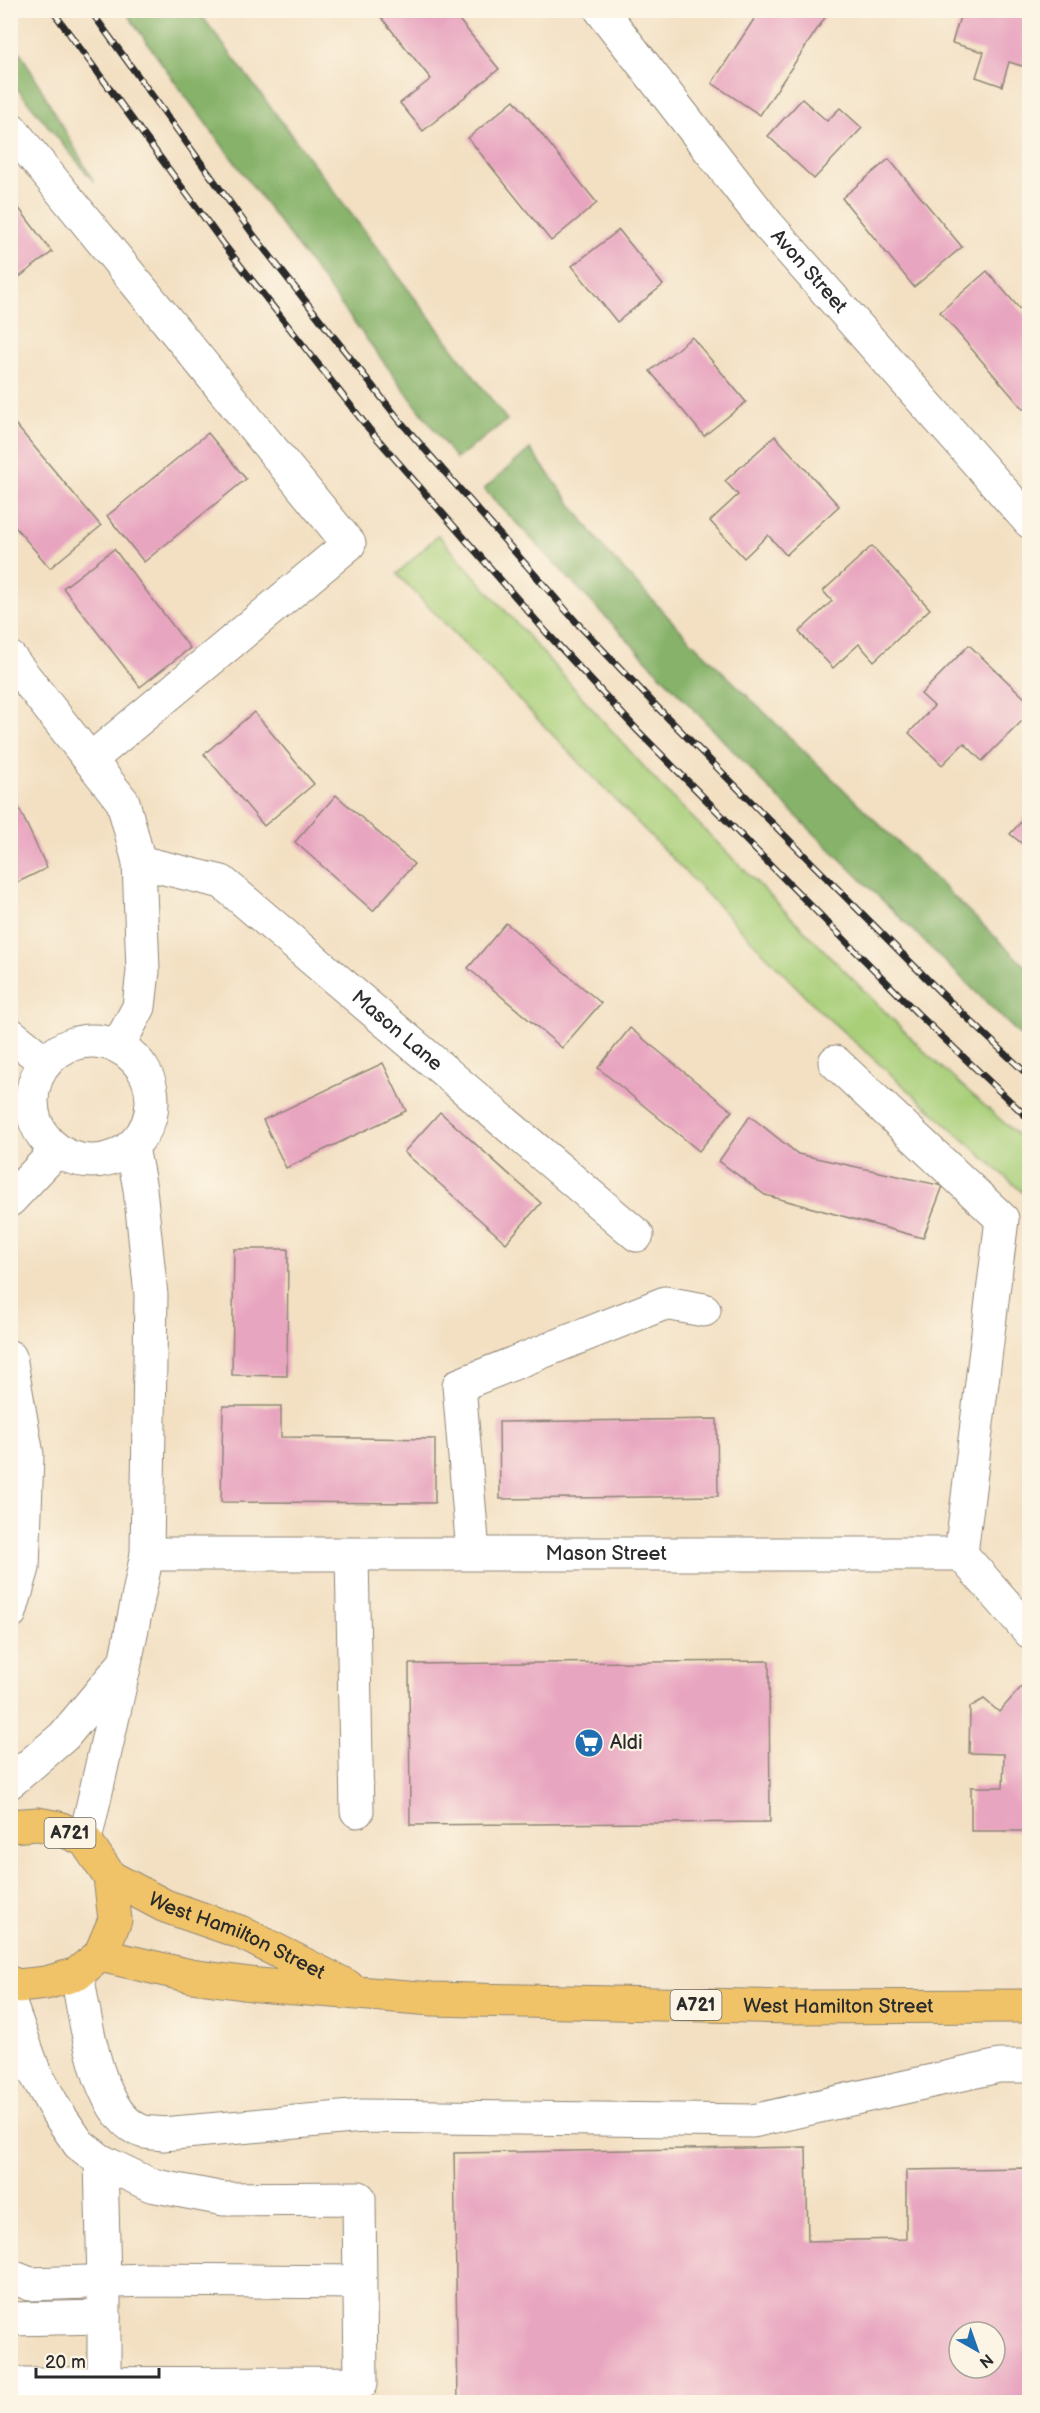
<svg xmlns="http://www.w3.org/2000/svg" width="1040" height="2413" viewBox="0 0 1040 2413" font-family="'Balsamiq Sans',sans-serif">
	<rect width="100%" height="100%" fill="#fcf5e5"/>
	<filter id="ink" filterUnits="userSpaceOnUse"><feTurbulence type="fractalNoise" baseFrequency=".0167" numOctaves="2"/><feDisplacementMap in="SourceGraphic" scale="12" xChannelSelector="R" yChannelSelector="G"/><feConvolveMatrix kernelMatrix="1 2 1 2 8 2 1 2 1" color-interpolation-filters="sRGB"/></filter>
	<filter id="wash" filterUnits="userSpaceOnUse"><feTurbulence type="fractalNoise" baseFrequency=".008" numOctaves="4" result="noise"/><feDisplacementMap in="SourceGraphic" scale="24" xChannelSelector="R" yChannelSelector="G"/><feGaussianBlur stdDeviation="1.35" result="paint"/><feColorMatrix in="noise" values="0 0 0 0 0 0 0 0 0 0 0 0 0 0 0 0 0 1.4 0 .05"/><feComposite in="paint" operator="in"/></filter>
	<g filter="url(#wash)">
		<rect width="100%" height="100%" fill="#f3e0c3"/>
		<!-- green -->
		<polygon fill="#a9cf79" stroke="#6a7d52" stroke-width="1.5" points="438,535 660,785 930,1057 1029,1145 1029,1198 819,1010 397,574"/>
		<!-- forest -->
		<g fill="#86b269" stroke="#586e4a" stroke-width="1.5">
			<polygon points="125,11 198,11 507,420 456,459 175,82"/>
			<polygon points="10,39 22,55 94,182 11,81"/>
			<polygon points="530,449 606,551 688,638 1029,970 1029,1044 778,798 484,489"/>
		</g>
		<g id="blocks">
			<!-- building -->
			<g fill="#e8a5c0" fill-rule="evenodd">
				<polygon points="387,10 451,10 499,69 423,131 400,103 431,79 380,16"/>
				<polygon points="760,10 830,10 760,115 712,83"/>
				<polygon points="962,10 1030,10 1030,41 1022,66 1009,62 1002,86 976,77 984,52 952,43"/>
				<polygon points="802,99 827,121 840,108 862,128 814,179 768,136"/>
				<polygon points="514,100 597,203 551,241 468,138"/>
				<polygon points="889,159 962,247 914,287 842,198"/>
				<polygon points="15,203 52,252 10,284 10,207"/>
				<polygon points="619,230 663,285 617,322 572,266"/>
				<polygon points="987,271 1030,321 1030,404 1023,409 940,312"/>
				<polygon points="692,337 746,402 704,436 650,371"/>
				<polygon points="10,418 101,526 50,568 10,521"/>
				<polygon points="208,433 246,479 144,562 107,516"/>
				<polygon points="775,436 839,506 786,555 768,535 744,558 710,521 738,495 725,481"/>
				<polygon points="872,546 930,609 874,661 859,644 833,668 799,632 832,601 823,591"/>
				<polygon points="114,549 190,648 140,687 63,588"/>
				<polygon points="969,645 1030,703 1030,713 982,761 964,743 942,765 909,733 934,706 921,694"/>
				<polygon points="254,712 314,784 264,826 204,754"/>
				<polygon points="10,789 47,868 10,886"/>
				<polygon points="336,795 414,864 373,911 295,842"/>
				<polygon points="1030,812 1030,850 1010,834"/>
				<polygon points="506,923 601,1003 562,1048 468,968"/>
				<polygon points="630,1028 732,1111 699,1151 598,1068"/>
				<polygon points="383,1063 406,1111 286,1168 263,1120"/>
				<polygon points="440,1112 541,1203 506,1243 404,1152"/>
				<polygon points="750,1116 798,1154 943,1186 923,1238 765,1195 719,1161"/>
				<polygon points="234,1249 288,1249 287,1376 232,1375"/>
				<polygon points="223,1406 281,1406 281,1437 435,1439 435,1503 221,1502"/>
				<polygon points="717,1419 718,1496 500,1499 499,1422"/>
				<polygon points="769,1661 770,1822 410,1825 409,1664"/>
				<polygon points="1024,1684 1030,1689 1030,1831 971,1831 971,1787 1003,1787 1004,1754 969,1753 970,1707 984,1699 999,1712"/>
				<path d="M806,2147L808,2241L906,2239V2170L1030,2168V2402H458L454,2153ZM959,2332H995V2368H959Z"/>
			</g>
		</g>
	</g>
	<g filter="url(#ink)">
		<use href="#blocks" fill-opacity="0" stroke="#8f8677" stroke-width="1.5"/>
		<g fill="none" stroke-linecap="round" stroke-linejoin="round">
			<!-- minor casing -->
			<g stroke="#8f8677" stroke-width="35">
				<g id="minor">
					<path id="s1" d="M601,10L768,225L1030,522"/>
					<polyline points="10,128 349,544 90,760"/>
					<polyline points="10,658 123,802 139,862 143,971 139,1007 118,1046"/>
					<path id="s2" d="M139,862L222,882L637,1235"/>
					<polyline points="10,1034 45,1062"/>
					<circle cx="92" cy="1101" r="60"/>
					<polyline points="835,1062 1002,1219 961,1554"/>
					<polyline points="10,1200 57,1150"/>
					<polyline points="10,1357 27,1455 23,1568 10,1613"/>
					<polyline points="473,1553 459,1385 665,1303 704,1310"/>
					<path id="s3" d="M147,1554H961L1030,1632"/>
					<polyline points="352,1555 357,1811"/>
					<polyline points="10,1782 64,1736 122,1666"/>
					<polyline points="85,1840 125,1663 147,1554 151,1295 140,1189 132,1147"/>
					<path d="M77,1974C85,2015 96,2118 144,2132C150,2133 157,2133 163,2134L363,2116L753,2121L999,2066H1030"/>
					<polyline points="10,2004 34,2071 57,2112 79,2144 101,2161 151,2185 224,2199 359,2198 361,2383 10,2384"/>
					<polyline points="101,2161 104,2283 104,2383"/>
					<polyline points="10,2276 30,2284 147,2280 359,2282"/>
					<polyline points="10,2319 104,2317"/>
				</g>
			</g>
			<!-- major casing -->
			<g stroke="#8f8677" stroke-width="35">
				<g id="major">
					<polyline points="10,1826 38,1824 59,1828 85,1840 110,1877 115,1920 100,1955 77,1974 46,1983 18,1986 10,1983"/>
					<path id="s4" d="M110,1877L165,1906L240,1932L347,1986"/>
					<path id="s5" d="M100,1955L191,1976L258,1985L432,1999L791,2007L1030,2006"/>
				</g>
			</g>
			<!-- minor -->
			<use href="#minor" stroke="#fff" stroke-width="33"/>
			<!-- major -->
			<use href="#major" stroke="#f0c369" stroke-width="33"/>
			<!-- rail casing -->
			<g stroke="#2b2b2b" stroke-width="7">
				<g id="rail">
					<polyline points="52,10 225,246 369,429 547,633 638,731 917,1013 1030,1120"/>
					<polyline points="90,10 255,237 400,421 578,624 659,709 940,992 1030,1077"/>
				</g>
			</g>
			<!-- rail -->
			<use href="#rail" stroke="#fcf5e5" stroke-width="4.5" stroke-dasharray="14" stroke-linecap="butt"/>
		</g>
	</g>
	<!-- icons -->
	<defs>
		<g id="supermarket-disc" transform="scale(1.5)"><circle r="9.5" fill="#1f6fb2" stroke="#fcf5e5"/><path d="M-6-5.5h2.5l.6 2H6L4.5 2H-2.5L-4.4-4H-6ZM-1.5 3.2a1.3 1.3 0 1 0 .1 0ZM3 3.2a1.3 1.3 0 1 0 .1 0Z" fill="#fff"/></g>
	</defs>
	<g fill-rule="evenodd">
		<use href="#supermarket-disc" x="589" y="1743"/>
	</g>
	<g text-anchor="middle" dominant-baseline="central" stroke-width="4.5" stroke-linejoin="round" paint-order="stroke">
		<!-- shield labels -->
		<g fill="#fcf5e5" stroke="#6a6863" stroke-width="1.5">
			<rect x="44.5" y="1818" width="51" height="30" rx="4.5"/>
			<rect x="670.5" y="1990" width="51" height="30" rx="4.5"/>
		</g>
		<g font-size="18" font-weight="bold" fill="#2b2b2b">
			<text x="70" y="1833">A721</text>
			<text x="696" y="2005">A721</text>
		</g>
		<!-- street labels -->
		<g font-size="20" fill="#2b2b2b" stroke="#fcf5e5">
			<text stroke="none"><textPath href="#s1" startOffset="334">Avon Street</textPath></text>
			<text stroke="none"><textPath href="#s2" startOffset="315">Mason Lane</textPath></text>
			<text stroke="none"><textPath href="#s3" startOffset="459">Mason Street</textPath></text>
			<text stroke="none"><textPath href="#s4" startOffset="140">West Hamilton Street</textPath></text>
			<text stroke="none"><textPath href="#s5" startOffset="742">West Hamilton Street</textPath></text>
		</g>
		<!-- poi labels -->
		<g font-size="20" fill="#2b2b2b" stroke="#fcf5e5" text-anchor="start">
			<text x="610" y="1743">Aldi</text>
		</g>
	</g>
	<!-- margin -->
	<rect width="1040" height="2413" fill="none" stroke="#fcf5e5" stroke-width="36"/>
	<!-- north arrow -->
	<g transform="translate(977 2350) rotate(140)"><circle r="28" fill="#fcf5e5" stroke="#a8a49b" stroke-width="1.5"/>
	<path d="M0-4.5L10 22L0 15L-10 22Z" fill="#1f6fb2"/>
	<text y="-9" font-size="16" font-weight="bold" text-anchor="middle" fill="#2b2b2b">N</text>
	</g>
	<!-- scale -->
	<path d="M36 2368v9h123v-9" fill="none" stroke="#2b2b2b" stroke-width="3"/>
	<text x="45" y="2368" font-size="18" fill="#2b2b2b" stroke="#fcf5e5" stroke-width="4.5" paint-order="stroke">20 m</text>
</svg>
